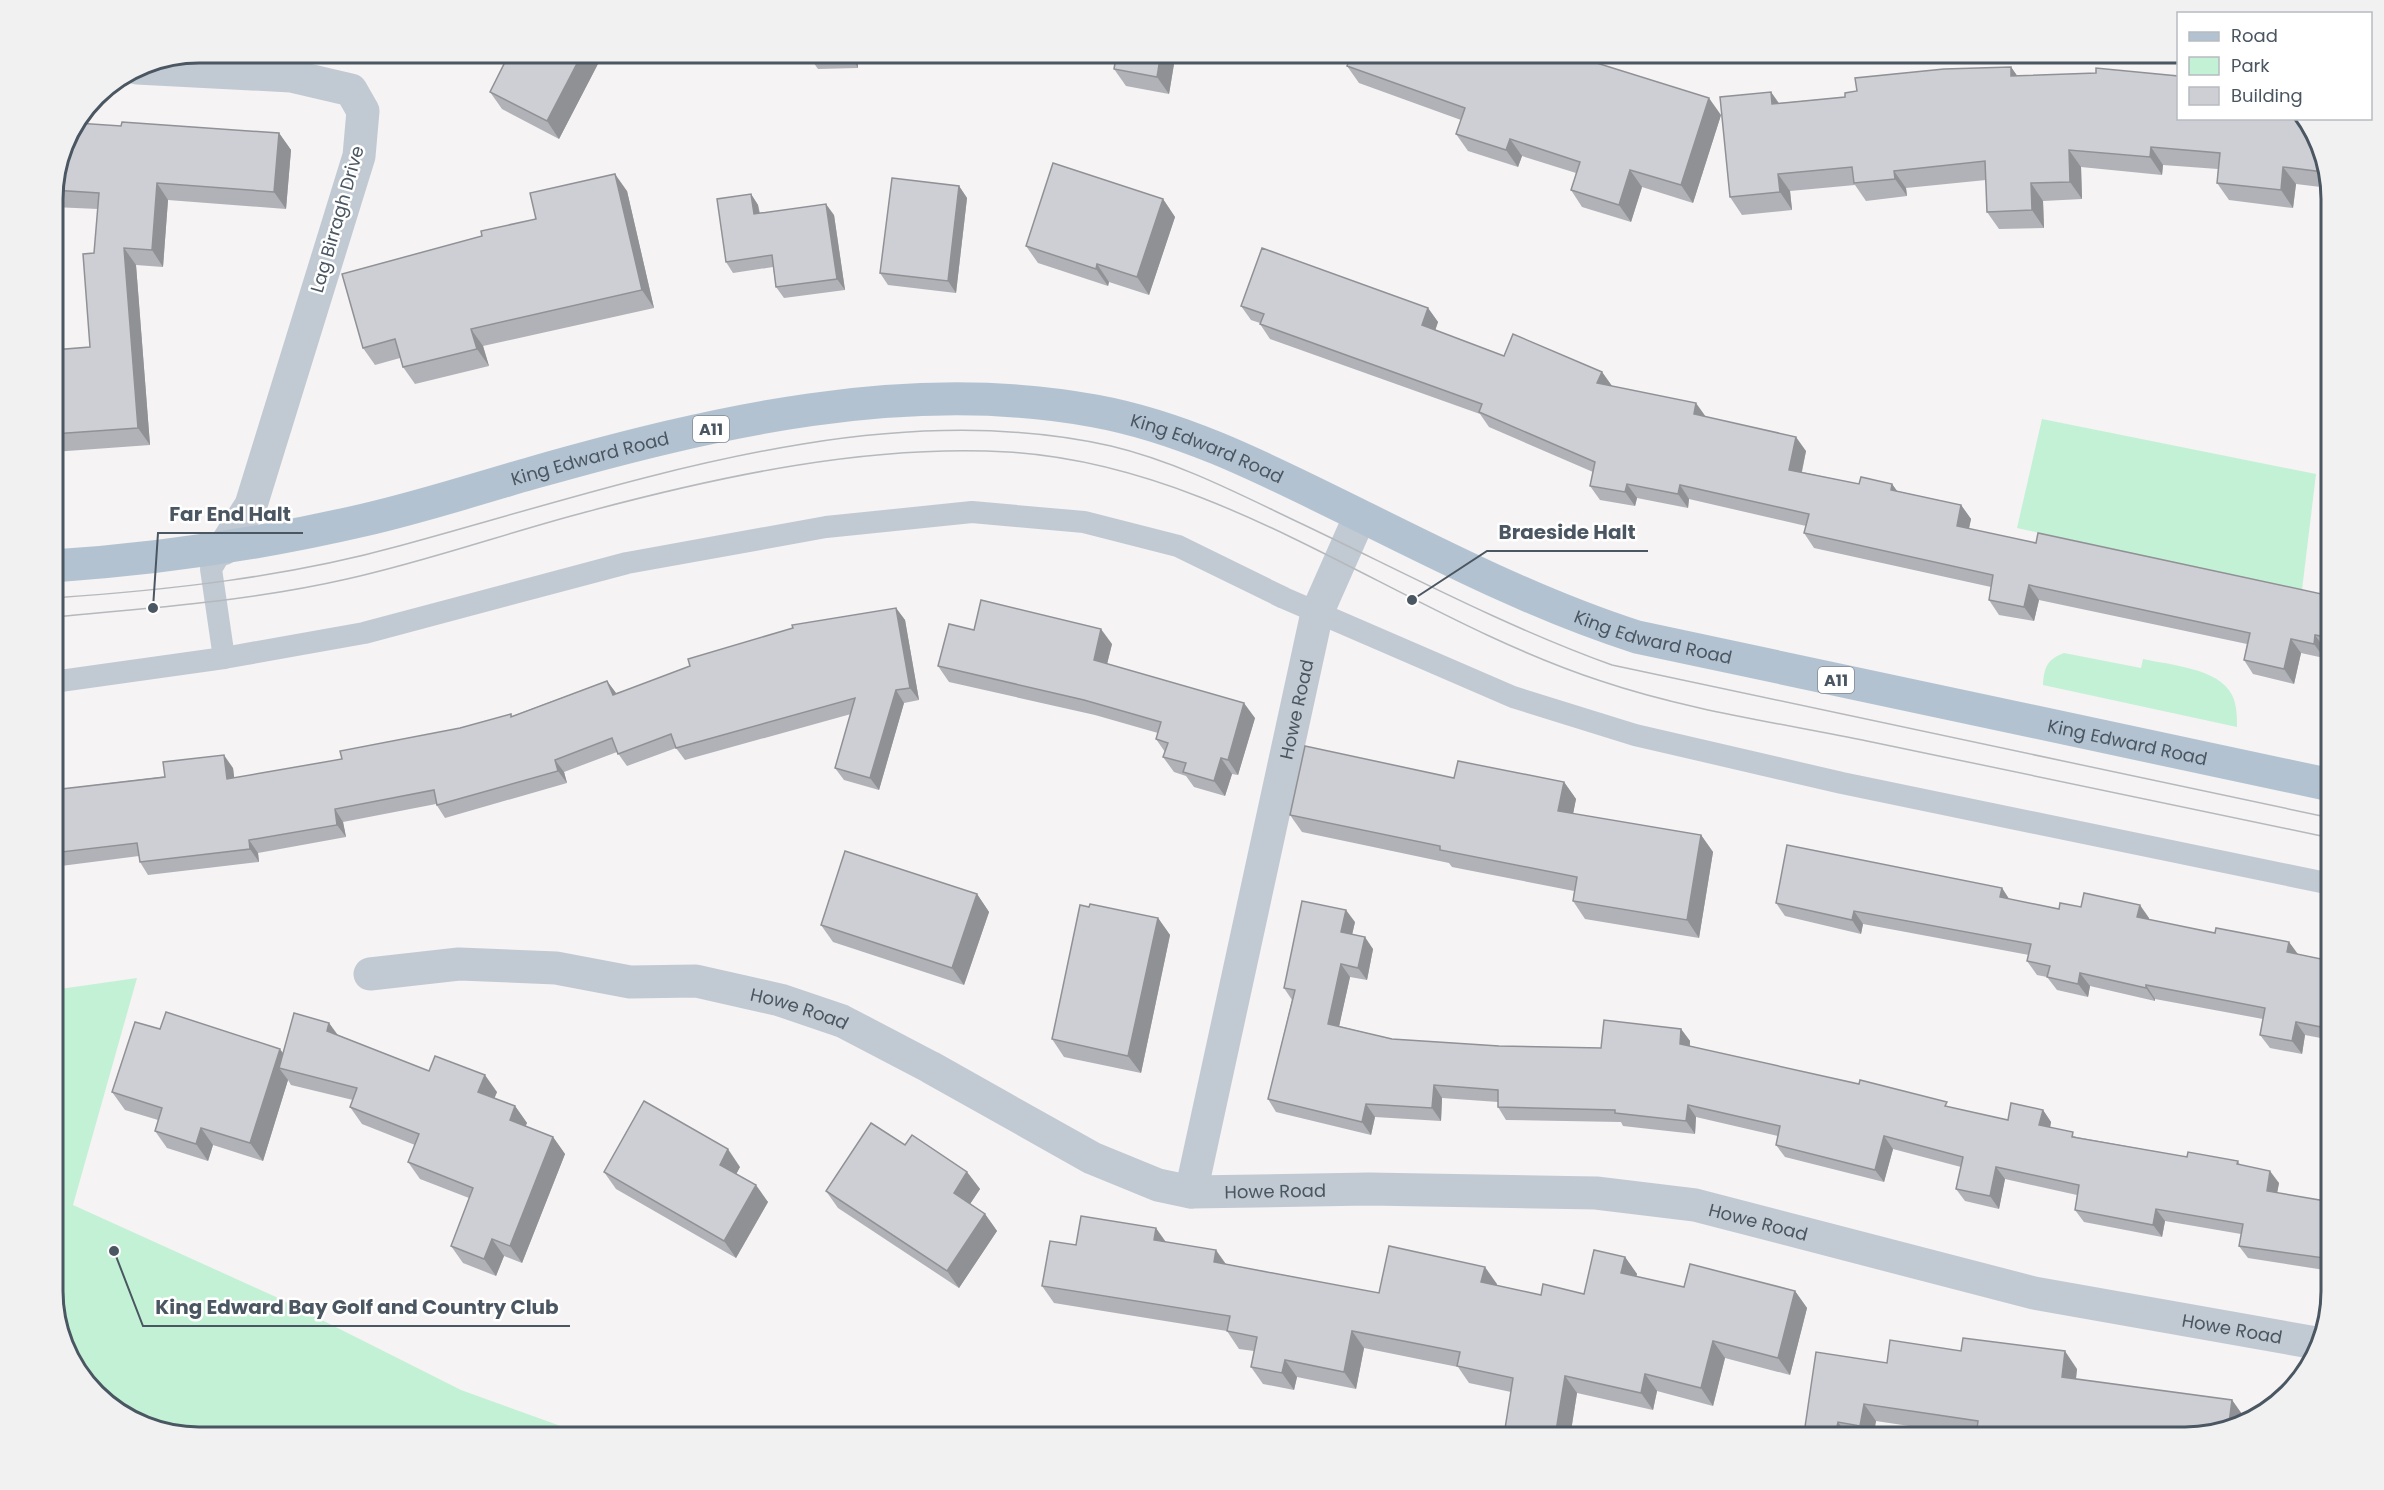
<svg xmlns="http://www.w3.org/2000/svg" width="2384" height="1490" viewBox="0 0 2384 1490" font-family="Poppins,sans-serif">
	<rect width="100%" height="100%" fill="#f5f3f3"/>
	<!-- green -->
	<g fill="#c3f1d5">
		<polygon points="2042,419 2316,474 2302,590 2017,528"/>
		<path d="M2064,653L2141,668L2143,659C2169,665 2219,668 2232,695C2237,705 2237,717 2237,727L2043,685C2044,668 2047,659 2064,653Z"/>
		<polygon points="137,978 73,1205 276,1297 461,1390 591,1437 199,1437 118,1413 72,1364 53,1300 53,990"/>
	</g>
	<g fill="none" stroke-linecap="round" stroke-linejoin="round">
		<!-- service -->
		<g stroke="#c1cad2" stroke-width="22">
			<polyline points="223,549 211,569 224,658"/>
			<polyline points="53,682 224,658 364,633 627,563 826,527 972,512 1084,522 1178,546 1284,598 1513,697 1635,735 1842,783 2331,884"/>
		</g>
		<!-- minor -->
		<g stroke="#c1cad2" stroke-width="33">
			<polyline points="137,68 291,76 351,90 363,111 359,156 251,505 223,549"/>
			<path id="s1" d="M370,974L459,964L556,968L630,982L696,981L780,1000L842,1021L930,1067L1092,1158L1158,1185L1191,1192L1369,1189L1596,1193L1695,1205L2034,1293L2316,1343"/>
			<path id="s2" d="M1191,1192L1317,613L1360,516"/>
		</g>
		<!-- primary -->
		<path stroke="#b3c2d1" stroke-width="33" id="s3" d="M53,566C158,559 261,544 364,520C421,507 476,489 532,473C712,422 907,376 1095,411C1188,428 1273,473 1357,514C1448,559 1540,606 1637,637L2331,785"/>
		<!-- tram -->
		<g stroke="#b5b8bd" stroke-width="1.5">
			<path d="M53,598C169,590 287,577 399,546C624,485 877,393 1111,446C1178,462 1239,494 1300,523C1403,572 1504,626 1612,665L2331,818"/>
			<path d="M53,617C151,608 251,601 347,579C428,561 506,533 586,512C720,476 869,444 1008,452C1225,465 1400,615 1601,681C1687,710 1779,723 1867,741C2022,773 2177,806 2331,838"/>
		</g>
	</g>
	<!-- wall -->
	<g fill="#b0b2b7">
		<polygon points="495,52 743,52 743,58 600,60 559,139 502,109 490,92 506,62 499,58"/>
		<polygon points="806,52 858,52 858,68 818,69"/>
		<polygon points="1117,52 1176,52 1169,94 1126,86 1114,69"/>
		<polygon points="1337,52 1575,52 1588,57 1591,62 1721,115 1693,203 1642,187 1631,222 1582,207 1571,190 1576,173 1522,156 1518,167 1468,151 1456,134 1461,120 1359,83 1347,66 1350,56"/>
		<polygon points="2011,67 2017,76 2312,126 2329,188 2296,184 2293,208 2229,200 2217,183 2218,169 2163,165 2162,175 2081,167 2082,199 2043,201 2044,228 1999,229 1987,212 1986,180 1906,188 1907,196 1866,201 1855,185 1790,191 1792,210 1742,215 1730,197 1771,92 1779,103 1845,97"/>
		<polygon points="121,126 279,133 291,150 286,209 168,200 163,267 136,265 150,445 53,452 53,350 90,347 94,253 98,209 53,207 53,190"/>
		<polygon points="959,186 967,198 956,293 888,285 880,273"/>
		<polygon points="627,191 654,308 483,346 489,366 415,384 403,367 400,358 375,365 363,348 482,236"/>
		<polygon points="751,194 758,205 760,213 834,215 845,290 784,298 776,287 773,267 733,273 726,262"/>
		<polygon points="1163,199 1175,217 1149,295 1109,282 1108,286 1038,263 1026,246"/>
		<polygon points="1241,306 1428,308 1438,322 1435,330 1504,356 1602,372 1612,386 1806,451 1802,472 1859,484 1892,484 1897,491 1961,505 1971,519 1969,529 2036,543 2331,596 2331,651 2325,649 2324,658 2301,653 2294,684 2253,674 2244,660 2247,644 2039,600 2034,621 1999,615 1989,600 1991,587 1814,548 1804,533 1806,526 1689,499 1688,508 1637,498 1635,506 1600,500 1590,486 1593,472 1489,427 1480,414 1270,339 1260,324 1260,323 1251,320"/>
		<polygon points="896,608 905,620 919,700 904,703 879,790 844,780 835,768 851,714 685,760 676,748 627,766 617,752 564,772 567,783 445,818 436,804 343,822 346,837 258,853 259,862 148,875 140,862 139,856 53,867 53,790 233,768 234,778 342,759 460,728 511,714 512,716 607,681 616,693"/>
		<polygon points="974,630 1112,644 1107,664 1255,718 1238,775 1232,774 1225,796 1194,787 1186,776 1174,772 1163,757 1165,752 1156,739 1158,733 1095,715 949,682 938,666"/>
		<polygon points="1454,778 1564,782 1576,799 1573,814 1701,835 1713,852 1699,938 1585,919 1573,901 1574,891 1452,867 1449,863 1302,832 1290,815"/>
		<polygon points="2002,888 2009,899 2059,909 2149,918 2149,920 2215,933 2289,942 2298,954 2331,961 2331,1040 2305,1035 2302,1054 2270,1048 2260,1035 2263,1019 2155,999 2155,1001 2090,986 2088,997 2057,990 2047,977 2037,975 2027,961 2029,955 1863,924 1861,934 1785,916 1776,903"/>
		<polygon points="977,894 989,912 964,985 833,942 821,925"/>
		<polygon points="1089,907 1158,918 1170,935 1141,1073 1064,1057 1052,1039"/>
		<polygon points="1355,922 1352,934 1373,949 1367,980 1350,977 1339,1026 1392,1039 1499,1046 1601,1048 1681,1029 1690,1041 1690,1046 1950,1108 2008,1120 2043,1110 2051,1122 2050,1128 2077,1137 2187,1157 2238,1161 2240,1165 2279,1183 2277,1193 2331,1202 2331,1271 2248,1258 2239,1246 2241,1234 2165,1221 2162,1237 2084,1222 2075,1210 2077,1195 2005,1179 1999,1209 1965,1201 1956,1189 1961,1167 1893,1149 1884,1182 1785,1157 1776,1145 1778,1136 1696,1117 1695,1134 1623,1126 1621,1122 1506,1120 1498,1107 1498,1102 1442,1098 1441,1121 1375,1117 1371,1135 1276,1112 1268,1099 1292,1000 1284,988"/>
		<polygon points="329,1023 338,1035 429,1071 497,1092 494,1098 515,1106 527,1123 525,1126 553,1137 565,1154 522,1263 504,1256 496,1276 463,1263 451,1246 469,1198 420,1179 408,1162 415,1145 362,1124 350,1107 353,1100 291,1085 288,1080 263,1161 213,1145 208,1161 167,1148 155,1131 158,1120 125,1110 112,1092 283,1053"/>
		<polygon points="905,1145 967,1172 980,1189 970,1204 985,1214 997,1231 959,1288 838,1208 826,1191"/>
		<polygon points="740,1167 736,1174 768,1202 736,1258 616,1189 604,1172"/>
		<polygon points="1165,1242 1226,1264 1379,1293 1497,1284 1496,1285 1541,1295 1584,1294 1625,1257 1637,1274 1636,1277 1684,1287 1795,1291 1807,1308 1790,1375 1725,1358 1713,1406 1657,1391 1653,1410 1577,1393 1570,1437 1506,1437 1504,1435 1511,1392 1469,1383 1458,1367 1364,1348 1356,1389 1297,1377 1294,1390 1263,1384 1251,1367 1254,1351 1239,1349 1227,1331 1054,1303 1042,1286 1076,1245"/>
		<polygon points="1887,1363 2077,1369 2076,1379 2232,1400 2244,1417 2243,1422 2185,1437 1976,1436 1876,1421 1873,1437 1813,1437 1805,1427"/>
	</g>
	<!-- shaded-wall -->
	<g fill="#909195">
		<polygon points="583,52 594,52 600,60 559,139 547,121"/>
		<polygon points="848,52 858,52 858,68"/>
		<polygon points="1161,52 1176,52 1169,94 1157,77"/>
		<polygon points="2011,67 2023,84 2011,76"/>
		<polygon points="1771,92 1783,110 1772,104"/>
		<polygon points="1709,98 1721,115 1693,203 1681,185"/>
		<polygon points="279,133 291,150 286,209 274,192"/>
		<polygon points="1510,139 1522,156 1518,167 1506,150"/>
		<polygon points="2151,147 2163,165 2162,175 2150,157"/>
		<polygon points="2069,150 2081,167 2082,199 2070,182"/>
		<polygon points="2283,167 2296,184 2293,208 2281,190"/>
		<polygon points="1630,170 1642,187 1631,222 1619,205"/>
		<polygon points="1894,171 1906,188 1907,196 1895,179"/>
		<polygon points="615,174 627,191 654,308 642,290"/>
		<polygon points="1778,174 1790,191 1792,210 1780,192"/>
		<polygon points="157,183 168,200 163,267 152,250"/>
		<polygon points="2031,183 2043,201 2044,228 2032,210"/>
		<polygon points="959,186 967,198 956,293 948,281"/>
		<polygon points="751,194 758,205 761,225 754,214"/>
		<polygon points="1163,199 1175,217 1149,295 1137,277"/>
		<polygon points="826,204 834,215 845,290 837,279"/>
		<polygon points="124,248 136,265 150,445 138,428"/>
		<polygon points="1097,264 1109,282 1108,286 1096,269"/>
		<polygon points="1428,308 1438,322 1432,340 1422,325"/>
		<polygon points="471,329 483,346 489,366 477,349"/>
		<polygon points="1602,372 1612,386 1597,383"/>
		<polygon points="1696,403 1706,417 1694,414"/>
		<polygon points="1796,437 1806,451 1799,484 1789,470"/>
		<polygon points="1627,484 1637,498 1635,506 1625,492"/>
		<polygon points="1892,484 1902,498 1891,490"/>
		<polygon points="1680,485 1689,499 1688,508 1678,494"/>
		<polygon points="1961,505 1971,519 1966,541 1957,526"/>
		<polygon points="2029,585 2039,600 2034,621 2024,607"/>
		<polygon points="896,608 905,620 919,700 910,688"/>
		<polygon points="1101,629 1112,644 1104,676 1094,660"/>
		<polygon points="2315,635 2325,649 2324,658 2314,644"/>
		<polygon points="2291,639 2301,653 2294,684 2284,669"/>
		<polygon points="607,681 616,693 613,695"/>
		<polygon points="896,690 904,703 879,790 870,778"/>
		<polygon points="1244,703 1255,718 1238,775 1228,760"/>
		<polygon points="224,755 233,768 236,792 227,779"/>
		<polygon points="1221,758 1232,774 1225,796 1214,781"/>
		<polygon points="555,760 564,772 567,783 558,771"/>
		<polygon points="1564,782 1576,799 1570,829 1558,811"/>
		<polygon points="335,809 343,822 346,837 337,825"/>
		<polygon points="1701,835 1713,852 1699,938 1687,920"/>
		<polygon points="249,840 258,853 259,862 250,849"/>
		<polygon points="2002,888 2011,902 2000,897"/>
		<polygon points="977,894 989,912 964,985 952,968"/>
		<polygon points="2140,905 2149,918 2147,931 2137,917"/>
		<polygon points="1346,910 1355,922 1350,944 1341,932"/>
		<polygon points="1854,911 1863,924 1861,934 1852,920"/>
		<polygon points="1158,918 1170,935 1141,1073 1128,1056"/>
		<polygon points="1365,937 1373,949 1367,980 1358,968"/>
		<polygon points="2289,942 2299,956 2287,952"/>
		<polygon points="1341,964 1350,977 1337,1036 1328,1024"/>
		<polygon points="2080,973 2090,986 2088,997 2078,984"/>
		<polygon points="2146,985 2155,999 2155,1001 2146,988"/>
		<polygon points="2296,1022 2305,1035 2302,1054 2292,1041"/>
		<polygon points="329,1023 341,1040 327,1031"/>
		<polygon points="1681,1029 1690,1041 1689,1056 1680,1044"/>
		<polygon points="280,1049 293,1067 279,1068 288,1080 263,1161 250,1143"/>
		<polygon points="485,1075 497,1092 490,1109 478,1092"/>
		<polygon points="1434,1085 1442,1098 1441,1121 1432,1108"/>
		<polygon points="1366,1104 1375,1117 1371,1135 1362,1122"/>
		<polygon points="1688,1105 1696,1117 1695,1134 1686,1121"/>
		<polygon points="515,1106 527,1123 521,1137 510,1120"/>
		<polygon points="2043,1110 2051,1122 2048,1138 2039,1125"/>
		<polygon points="201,1128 213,1145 208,1161 196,1144"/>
		<polygon points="1884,1136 1893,1149 1884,1182 1875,1170"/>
		<polygon points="553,1137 565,1154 522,1263 510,1246"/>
		<polygon points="728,1149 740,1167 732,1182 720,1165"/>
		<polygon points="1996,1167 2005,1179 1999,1209 1990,1196"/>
		<polygon points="2270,1171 2279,1183 2275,1204 2267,1191"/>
		<polygon points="967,1172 980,1189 966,1210 954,1193"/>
		<polygon points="756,1185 768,1202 736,1258 724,1241"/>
		<polygon points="2156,1209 2165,1221 2162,1237 2153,1225"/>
		<polygon points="985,1214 997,1231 959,1288 947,1271"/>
		<polygon points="1156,1228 1168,1245 1154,1240"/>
		<polygon points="492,1239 504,1256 496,1276 484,1259"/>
		<polygon points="1216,1250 1228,1267 1214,1262"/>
		<polygon points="1625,1257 1637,1274 1633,1290 1621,1273"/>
		<polygon points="1485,1267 1497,1284 1493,1299 1481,1282"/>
		<polygon points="1795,1291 1807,1308 1790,1375 1778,1358"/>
		<polygon points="1352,1331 1364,1348 1356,1389 1344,1372"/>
		<polygon points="1713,1341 1725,1358 1713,1406 1701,1388"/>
		<polygon points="2065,1351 2077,1369 2074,1394 2062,1377"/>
		<polygon points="1285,1360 1297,1377 1294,1390 1282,1373"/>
		<polygon points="1645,1374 1657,1391 1653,1410 1641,1393"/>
		<polygon points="1565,1376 1577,1393 1570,1437 1555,1437"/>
		<polygon points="2232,1400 2244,1417 2243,1422 2230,1425 2229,1423"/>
		<polygon points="1864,1404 1876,1421 1873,1437 1868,1437 1860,1426"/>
		<polygon points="1838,1422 1848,1437 1840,1437 1836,1431"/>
	</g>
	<!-- building -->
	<g fill="#cdcfd5" stroke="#909195" stroke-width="1.5">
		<polygon points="510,52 583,52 547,121 490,92"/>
		<polygon points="1117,52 1161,52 1157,77 1114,69"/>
		<polygon points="1352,52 1575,52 1588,57 1587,60 1709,98 1681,185 1630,170 1619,205 1571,190 1580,162 1510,139 1506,150 1456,134 1465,108 1347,66"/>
		<polygon points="2011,67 2011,76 2096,73 2096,68 2178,76 2178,118 2305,118 2312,126 2324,172 2283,167 2281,190 2217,183 2220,153 2151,147 2150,157 2069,150 2070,182 2031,183 2032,210 1987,212 1985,161 1894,171 1895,179 1854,183 1852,167 1778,174 1780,192 1730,197 1720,97 1771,92 1772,104 1845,97 1845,93 1857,91 1855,78 1944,69"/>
		<polygon points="122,122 279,133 274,192 157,183 152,250 124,248 138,428 53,434 53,350 90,347 83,254 94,253 99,193 53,190 64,143 77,123 121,126"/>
		<polygon points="1053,163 1163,199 1137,277 1097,264 1096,269 1026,246"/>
		<polygon points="615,174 642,290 471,329 477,349 403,367 395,339 363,348 342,274 482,236 481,231 536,219 530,193"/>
		<polygon points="892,178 959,186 948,281 880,273"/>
		<polygon points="751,194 754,214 826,204 837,279 776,287 772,255 726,262 717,199"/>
		<polygon points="1262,248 1428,308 1422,325 1504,356 1513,334 1602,372 1597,383 1696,403 1694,414 1796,437 1789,470 1859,484 1861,477 1892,484 1891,490 1961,505 1957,526 2036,543 2038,533 2331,596 2331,638 2315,635 2314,644 2291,639 2284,669 2244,660 2250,633 2029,585 2024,607 1989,600 1993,575 1804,533 1809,514 1680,485 1678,494 1627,484 1625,492 1590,486 1595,462 1479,412 1482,404 1260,324 1264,314 1241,306"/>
		<polygon points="981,600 1101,629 1094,660 1244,703 1228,760 1221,758 1214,781 1183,772 1186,763 1163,757 1168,743 1156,739 1161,722 1084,700 938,666 949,624 974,630"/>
		<polygon points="896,608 910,688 896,690 870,778 835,768 855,698 676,748 671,734 618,754 612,738 555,760 558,771 437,805 434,790 335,809 337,825 249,840 250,849 140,862 137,843 53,853 53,790 165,777 163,762 224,755 227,779 342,759 340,751 460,728 511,714 511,717 607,681 613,695 690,666 688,659 793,628 792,625"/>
		<polygon points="1305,746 1454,778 1458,761 1564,782 1558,811 1701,835 1687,920 1573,901 1577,877 1440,850 1440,846 1290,815"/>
		<polygon points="1787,845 2002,888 2000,897 2059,909 2060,903 2081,907 2084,893 2140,905 2137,917 2215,933 2216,928 2289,942 2287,952 2331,961 2331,1029 2296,1022 2292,1041 2260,1035 2265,1008 2146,985 2146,988 2080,973 2078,984 2047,977 2050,966 2027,961 2031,944 1854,911 1852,920 1776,903"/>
		<polygon points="845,851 977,894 952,968 821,925"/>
		<polygon points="1302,901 1346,910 1341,932 1365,937 1358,968 1341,964 1328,1024 1392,1039 1499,1046 1601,1048 1604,1020 1681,1029 1680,1044 1859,1084 1860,1080 1947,1102 1945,1106 2008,1120 2011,1103 2043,1110 2039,1125 2073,1132 2072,1137 2187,1157 2188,1152 2238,1161 2237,1164 2270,1171 2267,1191 2331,1202 2331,1259 2239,1246 2243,1224 2156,1209 2153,1225 2075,1210 2079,1185 1996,1167 1990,1196 1956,1189 1963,1157 1884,1136 1875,1170 1776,1145 1780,1126 1688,1105 1686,1121 1615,1113 1615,1110 1498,1107 1498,1090 1434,1085 1432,1108 1366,1104 1362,1122 1268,1099 1295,990 1284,988"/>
		<polygon points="1090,904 1158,918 1128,1056 1052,1039 1080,905 1089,907"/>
		<polygon points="166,1012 280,1049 250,1143 201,1128 196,1144 155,1131 162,1108 112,1092 135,1022 160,1029"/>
		<polygon points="294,1013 329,1023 327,1031 429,1071 435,1056 485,1075 478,1092 515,1106 510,1120 553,1137 510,1246 492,1239 484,1259 451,1246 473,1188 408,1162 419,1134 350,1107 357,1088 279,1068"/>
		<polygon points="644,1101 728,1149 720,1165 756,1185 724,1241 604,1172"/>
		<polygon points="871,1123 905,1145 912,1135 967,1172 954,1193 985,1214 947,1271 826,1191"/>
		<polygon points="1081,1216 1156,1228 1154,1240 1216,1250 1214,1262 1379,1293 1389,1246 1485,1267 1481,1282 1541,1295 1543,1284 1584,1294 1594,1250 1625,1257 1621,1273 1684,1287 1690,1264 1795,1291 1778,1358 1713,1341 1701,1388 1645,1374 1641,1393 1565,1376 1555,1437 1518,1437 1504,1435 1513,1378 1457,1366 1460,1352 1352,1331 1344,1372 1285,1360 1282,1373 1251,1367 1257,1337 1227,1331 1230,1316 1042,1286 1050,1241 1076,1245"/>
		<polygon points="1963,1338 2065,1351 2062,1377 2232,1400 2229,1423 2237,1424 2185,1437 1976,1437 1978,1421 1864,1404 1860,1426 1838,1422 1836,1431 1805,1427 1816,1352 1887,1363 1890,1340 1961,1351"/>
	</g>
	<g text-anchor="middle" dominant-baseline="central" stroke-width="5" stroke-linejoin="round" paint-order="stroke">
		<!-- shield labels -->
		<g fill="#fff" stroke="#808990" stroke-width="1.5">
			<rect x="693" y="416" width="36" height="26" rx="4.5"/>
			<rect x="1818" y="667" width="36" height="26" rx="4.5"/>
		</g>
		<g font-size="16" font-weight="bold" fill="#4a5661">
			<text x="711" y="429">A11</text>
			<text x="1836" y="680">A11</text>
		</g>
		<!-- street labels -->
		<g font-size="18" fill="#4a5661" stroke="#fff">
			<text transform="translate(337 219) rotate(-74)">Lag Birragh Drive</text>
			<text stroke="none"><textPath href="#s3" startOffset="1179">King Edward Road</textPath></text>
			<text stroke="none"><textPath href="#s3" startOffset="549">King Edward Road</textPath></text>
			<text stroke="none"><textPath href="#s3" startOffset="1665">King Edward Road</textPath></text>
			<text stroke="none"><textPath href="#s2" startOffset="494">Howe Road</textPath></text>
			<text stroke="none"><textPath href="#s3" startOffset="2151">King Edward Road</textPath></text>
			<text stroke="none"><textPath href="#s1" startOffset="435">Howe Road</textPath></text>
			<text stroke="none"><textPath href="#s1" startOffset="954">Howe Road</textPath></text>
			<text stroke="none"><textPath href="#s1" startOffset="1440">Howe Road</textPath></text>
			<text stroke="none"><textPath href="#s1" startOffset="1926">Howe Road</textPath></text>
		</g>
	</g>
	<!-- crop -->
	<path d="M0 0H2384V1490H0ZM199 63H2185A136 136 0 0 1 2321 199V1291A136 136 0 0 1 2185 1427H199A136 136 0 0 1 63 1291V199A136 136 0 0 1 199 63Z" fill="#f1f1f2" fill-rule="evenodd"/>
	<path fill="none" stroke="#4a5661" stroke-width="3" d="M199 63H2185A136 136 0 0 1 2321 199V1291A136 136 0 0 1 2185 1427H199A136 136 0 0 1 63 1291V199A136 136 0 0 1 199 63Z"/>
	<!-- callouts -->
	<path fill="none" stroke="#4a5661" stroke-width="2" d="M153 608L158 533H303M1412 600L1487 551H1648M114 1251L143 1326H570"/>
	<g fill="#4a5661" stroke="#fff" stroke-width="2">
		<circle cx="153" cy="608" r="6"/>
		<circle cx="1412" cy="600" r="6"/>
		<circle cx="114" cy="1251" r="6"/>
	</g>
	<g font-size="20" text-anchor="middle" font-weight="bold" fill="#4a5661" stroke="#fff" stroke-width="5" stroke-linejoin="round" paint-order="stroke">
		<text x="230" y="521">Far End Halt</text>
		<text x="1567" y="539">Braeside Halt</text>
		<text x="357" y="1314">King Edward Bay Golf and Country Club</text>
	</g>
	<!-- legend -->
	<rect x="2177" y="12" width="195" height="108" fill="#ffffff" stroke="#b7bbc0" stroke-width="1.5"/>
	<rect x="2189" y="32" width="30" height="9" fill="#b3c2d1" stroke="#b7bbc0" stroke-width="1.5"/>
	<text x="2231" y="42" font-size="18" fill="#4a5661">Road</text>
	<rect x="2189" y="57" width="30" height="18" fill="#c3f1d5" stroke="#b7bbc0" stroke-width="1.5"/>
	<text x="2231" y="72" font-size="18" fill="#4a5661">Park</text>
	<rect x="2189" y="87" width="30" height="18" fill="#cdcfd5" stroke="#b7bbc0" stroke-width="1.5"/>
	<text x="2231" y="102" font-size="18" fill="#4a5661">Building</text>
</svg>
